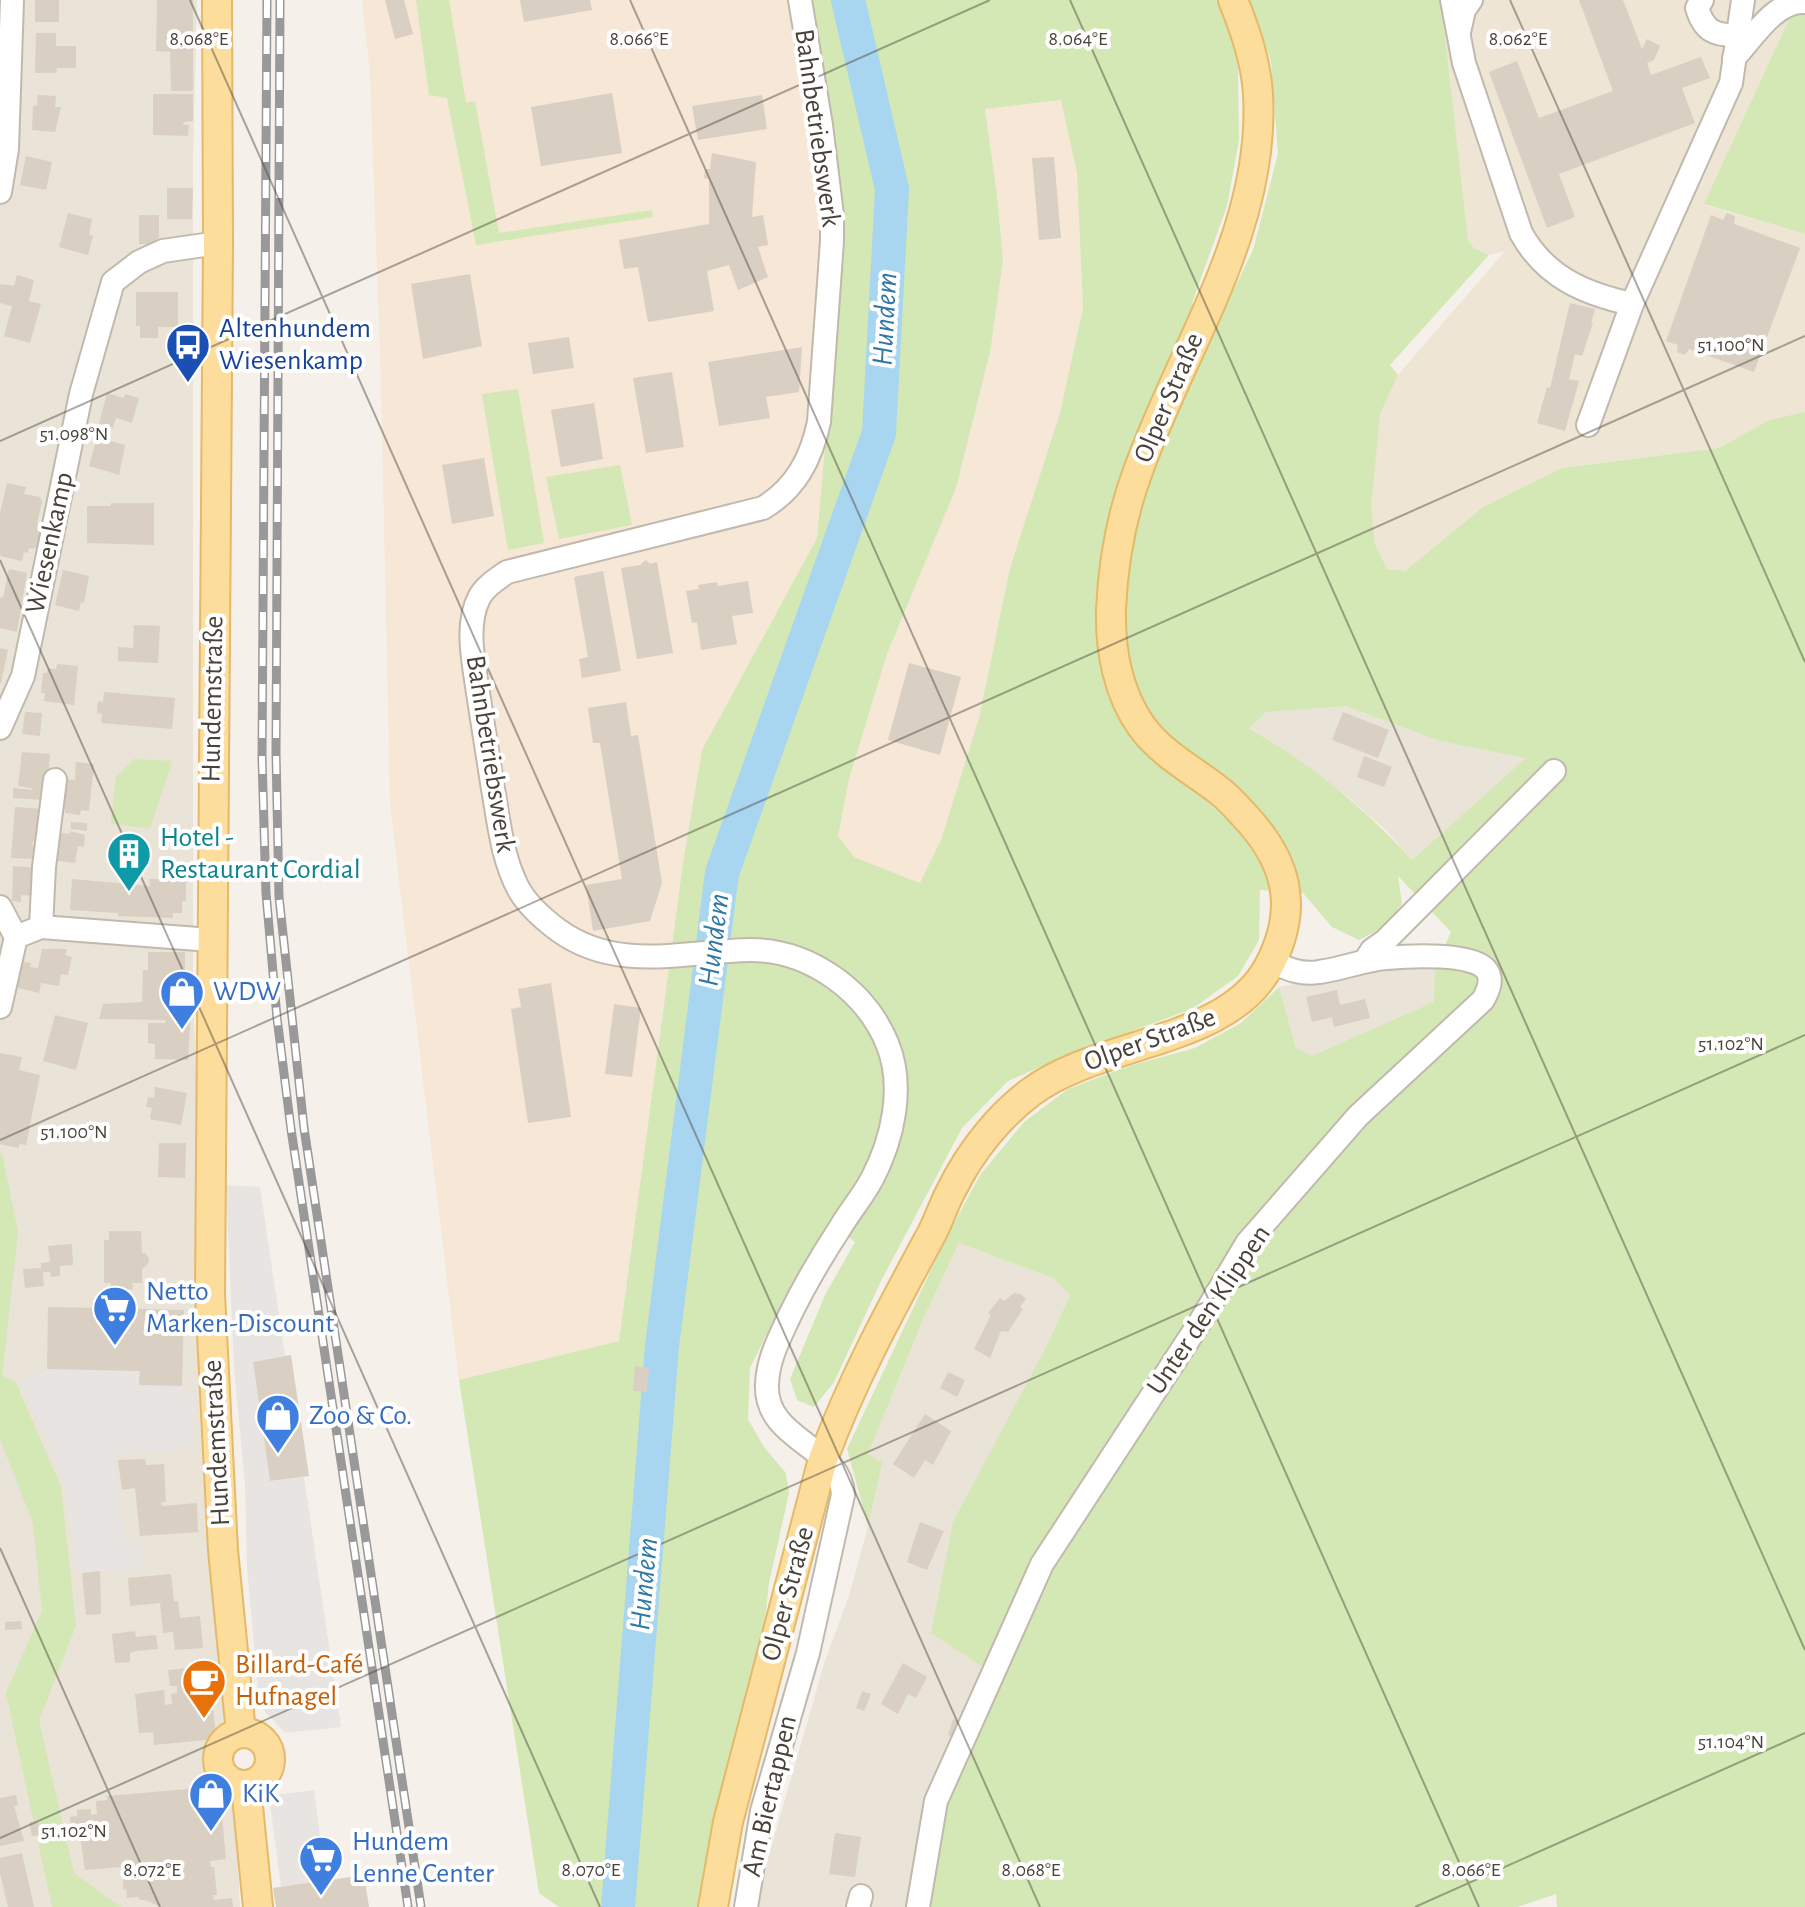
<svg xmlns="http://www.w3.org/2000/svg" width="1805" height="1907" viewBox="0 0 1805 1907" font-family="'Alegreya Sans',sans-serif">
	<rect width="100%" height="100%" fill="#f5f1ea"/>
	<!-- residential -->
	<g fill="#e9e3d8">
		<polygon points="0,0 197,0 193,158 193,1000 240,1907 0,1907"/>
		<polygon points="1346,705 1440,741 1527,758 1412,860 1386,830 1349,798 1271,741 1248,727 1266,712"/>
		<polygon points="1388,967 1435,967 1435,1002 1312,1057 1296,1048 1279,987"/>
		<polygon points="959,1243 1053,1278 1070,1295 1046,1347 987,1669 909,1907 754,1907 824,1664 849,1596 868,1526 881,1464 868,1454 925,1315"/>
	</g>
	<!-- commercial -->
	<g fill="#f6e7d6">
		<polygon points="362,0 812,0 844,231 817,538 702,750 683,863 619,1341 459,1380 390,805 381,382 370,74"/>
		<polygon points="1062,100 1077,173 1083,308 1060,413 1010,568 979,718 941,840 921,883 854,857 837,837 849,779 887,654 956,488 1003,260 997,195 985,109"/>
	</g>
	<!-- education -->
	<polygon fill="#eee5d4" points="1441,0 1798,0 1705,205 1805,234 1805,412 1769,420 1719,448 1562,468 1483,507 1404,572 1387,569 1375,544 1370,507 1380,414 1398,375 1505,251 1489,255 1474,248 1468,240"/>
	<!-- green -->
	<g fill="#d3e8b4" fill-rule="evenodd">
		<polygon points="416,0 449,0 466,103 475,101 499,233 652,210 653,217 476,245 447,98 429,95"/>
		<path d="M812,0H1220L1238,65L1239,140L1227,206L1192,303L1221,316L1253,250L1278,154L1271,61L1250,0H1441L1468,240L1474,248L1489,255L1390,365L1398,375L1380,414L1371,507L1375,544L1387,569L1405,571L1483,507L1562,468L1719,448L1769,420L1805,412V1907H1557L1556,1894L1517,1907H909L987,1670L931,1633L953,1522L1046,1347L1070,1295L1053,1278L959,1243L925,1315L868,1454L882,1463L868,1526L847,1449L946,1238L980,1175L1024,1122L1068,1089L1129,1066L1195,1048L1241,1023L1279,987L1296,1048L1312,1056L1434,1002L1435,967L1451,932L1398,876L1402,904L1384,927L1359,940L1332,927L1303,893L1260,890L1259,940L1238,976L1192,1009L1075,1052L1008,1081L962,1128L881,1281L834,1382L814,1407L797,1400L790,1379L825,1295L855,1242L830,1223L774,1319L750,1368L748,1419L764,1447L786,1473L789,1493L769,1583L762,1648L700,1907H559L539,1893L459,1380L619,1341L683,863L702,750L817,538L844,231ZM1061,100L1077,173L1083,308L1060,413L1010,568L979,718L941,840L920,883L854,857L838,836L849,779L887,654L956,488L990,352L1003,260L997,195L985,109ZM1346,706L1440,741L1526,758L1412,860C1365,808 1309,763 1249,728L1266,712Z"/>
		<polygon points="1798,0 1805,0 1805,234 1704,204"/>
		<polygon points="518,389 544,543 508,550 482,394"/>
		<polygon points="620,465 632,525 559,539 546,477"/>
		<polygon points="134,759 172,761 150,829 111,823 116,777"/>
		<polygon points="0,1153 2,1153 18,1232 2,1376 15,1381 61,1487 76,1625 39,1721 74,1873 121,1907 52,1907 6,1693 42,1611 33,1523 0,1439"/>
	</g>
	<!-- parking -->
	<g fill="#e7e4e2">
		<polygon points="226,1185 260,1187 285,1356 253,1362 270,1481 304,1477 341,1727 285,1733 265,1712 258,1689 247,1567 245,1485 234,1368"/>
		<polygon points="47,1369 140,1371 140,1385 182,1386 184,1393 193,1393 195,1449 115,1454 125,1545 141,1544 143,1568 77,1573 65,1483 20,1380"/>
		<polygon points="314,1790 326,1881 281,1887 269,1796"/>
	</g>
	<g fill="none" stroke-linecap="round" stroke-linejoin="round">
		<!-- river -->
		<polyline stroke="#a8d6f0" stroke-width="34" points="618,1907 662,1346 722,873 879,433 892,189 848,0"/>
	</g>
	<!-- building -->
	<g fill="#dacfc3">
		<rect x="35" y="0" width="24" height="22"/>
		<polygon points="157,0 193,0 193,91 171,91 170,52 156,51"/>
		<polygon points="385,0 404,0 413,34 395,39"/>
		<polygon points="520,0 590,0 592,10 524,22"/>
		<polygon points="1579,0 1623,0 1642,49 1647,39 1660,46 1654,60 1647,63 1651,75 1701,57 1710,78 1682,88 1695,123 1559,174 1575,217 1547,228 1489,72 1517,61 1539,118 1613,91"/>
		<polygon points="36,33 56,33 56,46 76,46 76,68 57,68 56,73 35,73"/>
		<polygon points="612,93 622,153 541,166 531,107"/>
		<polygon points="153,94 193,94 193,121 184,122 183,125 189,125 188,136 153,135"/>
		<polygon points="38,95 56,96 55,107 61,107 55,132 32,130 33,105 37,106"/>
		<polygon points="762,95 767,129 698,140 692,106"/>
		<polygon points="712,153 756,162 752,217 763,215 768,245 758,247 768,277 738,290 729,265 707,271 714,311 648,322 638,267 624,269 619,240 709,224 709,179 704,178 705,169 710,169"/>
		<polygon points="26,156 52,162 46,190 20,185"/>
		<polygon points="1054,157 1061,238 1039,240 1032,158"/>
		<polygon points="167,188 193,188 192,219 167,219"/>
		<polygon points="68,213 92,219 89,235 93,236 88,255 59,247"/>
		<polygon points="1727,213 1735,216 1734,224 1800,248 1754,372 1689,349 1685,355 1677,352 1678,345 1666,341 1711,215 1723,220"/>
		<polygon points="139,215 159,215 159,238 149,244 139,244"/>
		<polygon points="470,274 482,346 423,359 411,284"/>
		<polygon points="17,275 34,280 29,301 41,304 30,343 4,336 12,306 0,303 0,286 1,284 14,286"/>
		<polygon points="136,292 178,292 178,327 158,327 158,338 140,338 140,326 136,326"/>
		<polygon points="1570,303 1595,309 1591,323 1593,323 1582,356 1575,354 1569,379 1579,381 1565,431 1537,423 1547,387 1550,388"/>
		<polygon points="569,337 574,368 533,374 528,343"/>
		<polygon points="802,347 799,392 766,397 770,418 719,426 708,362"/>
		<polygon points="672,372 684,447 646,453 633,378"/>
		<polygon points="107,393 124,398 125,394 139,398 132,423 116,418 113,428 99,424"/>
		<polygon points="594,403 603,459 561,467 551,410"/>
		<polygon points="97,437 125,445 119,475 89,466"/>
		<polygon points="484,458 494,516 452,524 442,465"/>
		<polygon points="7,483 26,487 24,494 40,497 42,502 37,523 46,525 42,543 33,549 29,548 28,553 24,552 22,561 0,556 0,513"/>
		<polygon points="111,503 154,503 154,545 87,543 87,506 111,506"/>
		<polygon points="646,560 650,564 657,562 673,653 637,659 621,568 640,565"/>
		<polygon points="9,569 27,573 17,632 0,628 0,597 3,598"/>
		<polygon points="63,570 89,576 84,603 81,602 79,611 55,605"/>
		<polygon points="603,571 621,671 582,678 579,659 588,657 574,577"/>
		<polygon points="748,581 753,613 732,616 737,644 701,650 697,622 692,623 686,591 699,589 698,585 717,582 718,586"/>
		<polygon points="134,625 160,626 158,663 118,661 118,647 133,648"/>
		<polygon points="0,648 8,650 1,683 0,683"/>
		<polygon points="909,663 961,677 940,755 888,740"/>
		<polygon points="57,664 78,666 74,705 44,701 45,693 41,693 43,673 47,673 48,668 56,669"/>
		<polygon points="104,692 175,698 172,729 101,723 102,714 97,713 98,701 103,702"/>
		<polygon points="626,702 631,736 638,735 662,883 650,921 593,931 586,885 622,879 600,743 593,743 588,708"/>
		<polygon points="25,712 42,713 40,736 22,734"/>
		<polygon points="1343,712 1389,730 1378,758 1332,740"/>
		<polygon points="22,752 50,754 46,800 13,798 13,788 32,790 32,788 18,786"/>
		<polygon points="1364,756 1392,767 1384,787 1357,777"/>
		<polygon points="76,762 94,764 89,811 81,810 80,815 65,813 65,809 60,808 63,779 75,780"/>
		<polygon points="15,807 44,809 41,842 33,841 32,845 35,845 34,859 11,858"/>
		<polygon points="71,822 87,823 87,831 71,829"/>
		<polygon points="70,831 85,835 84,847 78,846 75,863 52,860 56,832 70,834"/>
		<polygon points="13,866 38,868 36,896 21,895 21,902 12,901"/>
		<polygon points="72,879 150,886 149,879 186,879 186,901 182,901 182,913 173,913 173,918 118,916 118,913 70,910"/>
		<polygon points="42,949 67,949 65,955 72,957 68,975 61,974 59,986 41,983 39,993 15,987 20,961 31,963 30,967 38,968"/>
		<polygon points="148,952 185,952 185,989 192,990 188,1060 155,1059 155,1044 148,1043 148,1023 165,1023 166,1020 99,1019 103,1004 142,1002 143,970 148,970"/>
		<polygon points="551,983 571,1117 528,1123 511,1009 521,1007 518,989"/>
		<polygon points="1337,990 1340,1005 1365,999 1370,1018 1334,1027 1332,1017 1312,1022 1306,997"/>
		<polygon points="614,1004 641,1008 632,1077 605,1074"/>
		<polygon points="55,1015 88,1023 76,1070 43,1061"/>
		<polygon points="0,1053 22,1057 19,1070 40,1075 26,1145 19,1144 19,1148 0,1144"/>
		<polygon points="155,1087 187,1093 181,1125 150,1119 152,1108 146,1107 148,1097 154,1098"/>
		<polygon points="159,1143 186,1143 185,1178 158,1177"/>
		<polygon points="109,1231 141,1231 142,1253 145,1253 149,1258 148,1264 142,1269 142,1283 132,1283 133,1289 111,1289 111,1283 104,1283 104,1240 109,1240"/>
		<polygon points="72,1244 73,1265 60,1266 60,1276 51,1277 50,1272 43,1272 44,1286 25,1288 23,1269 41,1268 41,1263 50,1262 48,1246"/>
		<polygon points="1014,1293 1021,1294 1026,1299 1020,1307 1023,1309 1008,1332 1001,1331 990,1358 974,1349 991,1315 988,1313 1000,1298 1004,1301"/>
		<polygon points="48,1307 184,1310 182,1386 139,1385 140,1371 47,1369"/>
		<polygon points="291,1355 309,1476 270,1481 253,1362"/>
		<polygon points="635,1366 649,1368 647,1392 633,1391"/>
		<polygon points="948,1372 965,1380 957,1397 940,1388"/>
		<polygon points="925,1414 951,1431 933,1465 925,1460 914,1478 893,1464"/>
		<polygon points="145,1459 146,1465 164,1464 166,1502 161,1502 162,1506 197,1503 198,1532 140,1536 135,1488 122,1490 118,1460"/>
		<polygon points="920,1522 944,1531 927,1570 907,1562"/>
		<polygon points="100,1571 101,1614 86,1615 82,1573"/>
		<polygon points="171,1574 174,1601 178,1601 180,1618 200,1616 203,1648 175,1650 173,1632 163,1633 160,1603 130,1606 128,1578"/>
		<polygon points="21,1621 22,1629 5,1630 5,1622"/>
		<polygon points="135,1631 136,1637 156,1635 158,1649 137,1651 130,1653 130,1662 115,1663 112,1634"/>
		<polygon points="903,1663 927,1677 916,1698 908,1694 898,1714 881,1704"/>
		<polygon points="209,1666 216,1739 154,1745 153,1732 139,1733 135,1694 164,1690 165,1705 172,1704 171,1694 177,1693 177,1686 170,1686 168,1670"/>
		<polygon points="862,1691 871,1694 864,1711 856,1708"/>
		<polygon points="953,1719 961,1722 956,1738 948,1735"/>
		<polygon points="199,1788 205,1793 209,1789 218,1796 214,1801 221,1806 226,1859 210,1861 211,1867 214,1867 217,1895 213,1895 214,1900 232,1898 233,1907 160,1907 146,1900 139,1900 139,1897 127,1898 126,1889 123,1890 124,1869 198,1861 85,1870 80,1836 72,1839 70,1817 77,1816 77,1810 91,1809 91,1815 97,1814 96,1801 107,1800 107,1796"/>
		<polygon points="16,1795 18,1806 14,1806 24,1841 0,1846 0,1798"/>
		<polygon points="38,1821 40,1835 32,1836 29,1822"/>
		<polygon points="835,1833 861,1837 855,1877 829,1874"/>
		<polygon points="22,1853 34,1907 8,1907 0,1873 0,1858"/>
		<polygon points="364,1875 369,1907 276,1907 273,1888"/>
	</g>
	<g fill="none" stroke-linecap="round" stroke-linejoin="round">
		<!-- minor casing -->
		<g stroke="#c1b9ad" stroke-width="26">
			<g id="minor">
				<path d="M1452,0L1464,63L1521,233C1545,277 1585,294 1632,304"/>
				<path d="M1702,0L1697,8C1704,31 1715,36 1738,35"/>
				<polyline points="1459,32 1464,10 1471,0"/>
				<path d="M1734,58C1753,38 1775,0 1805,2"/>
				<polyline points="0,192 7,149 12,0"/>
				<polyline points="1588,425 1632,304 1731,83 1743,0"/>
				<polyline points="0,728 23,676 81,394 113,282 139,262 163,251 218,243"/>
				<polyline points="0,907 16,937 41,927 211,940"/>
				<polyline points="41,927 44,867 55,780"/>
				<polyline points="1365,961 1372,950 1385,941 1554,771"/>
				<polyline points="0,1007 16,937"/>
				<path d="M746,1907L762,1811L808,1653L843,1495C842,1446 764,1441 767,1384C768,1359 779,1339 789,1317C804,1286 821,1257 840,1228C850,1211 863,1196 872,1179C893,1139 905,1086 887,1043C865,990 809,950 751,950C684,951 617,973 558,930C542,918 527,905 518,888C502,857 499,823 493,789C488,757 483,725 478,693C474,664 465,625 479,598C484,587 497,579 507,572L763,508C796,488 811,459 819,422L832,241V215L821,125L800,0"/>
				<polyline points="858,1907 861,1896"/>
				<path d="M918,1907L936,1801L1042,1564L1200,1322L1247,1243L1358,1116L1483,1000C1488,991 1493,980 1487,971C1476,952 1407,956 1386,958C1363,960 1342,969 1319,972C1301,975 1288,969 1272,962"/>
			</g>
		</g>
		<!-- major casing -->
		<g stroke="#e4b96a" stroke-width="32">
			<g id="major">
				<polyline points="217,0 218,243 210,1294 223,1550 241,1733"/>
				<circle cx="244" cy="1759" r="26"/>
				<polyline points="246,1786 258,1907"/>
				<path d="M713,1907L728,1822L823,1459C852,1380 891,1309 931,1235C939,1220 944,1203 953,1187C971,1151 999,1116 1031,1092C1101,1040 1228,1044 1269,966C1300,907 1287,860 1243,814C1235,805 1227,796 1217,789C1191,769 1162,754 1142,727C1118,694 1110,650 1111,610C1113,563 1122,514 1138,471C1182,348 1266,229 1258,94C1256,61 1245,30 1233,0"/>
			</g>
		</g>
		<!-- minor -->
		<use href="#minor" stroke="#fff" stroke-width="22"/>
		<!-- major -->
		<use href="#major" stroke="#fddd9b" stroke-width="28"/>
		<!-- rail casing -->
		<g stroke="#999" stroke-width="9">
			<g id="rail">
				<polyline points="267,0 262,758 266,893 277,1018 291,1129 408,1907"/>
				<polyline points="280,0 276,753 279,897 304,1128 421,1907"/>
			</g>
		</g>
		<!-- rail -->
		<use href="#rail" stroke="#fff" stroke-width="6" stroke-dasharray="18" stroke-linecap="butt"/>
	</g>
	<!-- ticks -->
	<path fill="none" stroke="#494238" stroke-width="2" stroke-opacity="0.45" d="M190,0L1040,1907M630,0L1479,1907M1070,0L1805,1650M1510,0L1805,662M0,441L990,0M0,560L600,1907M0,1140L1805,336M0,1548L160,1907M0,1838L1805,1035M1415,1907L1805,1733"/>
	<!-- icons -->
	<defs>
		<g id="bus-pin" transform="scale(2.3)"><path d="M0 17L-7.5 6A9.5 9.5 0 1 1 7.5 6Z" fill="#1a4fb4" stroke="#fff"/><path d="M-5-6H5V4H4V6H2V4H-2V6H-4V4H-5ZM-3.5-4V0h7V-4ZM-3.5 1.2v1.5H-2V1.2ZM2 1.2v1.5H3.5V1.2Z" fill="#fff"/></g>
		<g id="building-pin" transform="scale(2.3)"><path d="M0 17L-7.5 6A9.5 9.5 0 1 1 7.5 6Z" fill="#0f9aa8" stroke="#fff"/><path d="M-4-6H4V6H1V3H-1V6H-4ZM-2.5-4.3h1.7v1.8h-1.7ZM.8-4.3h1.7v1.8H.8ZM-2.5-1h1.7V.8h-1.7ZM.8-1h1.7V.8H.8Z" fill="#fff"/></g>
		<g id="shop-pin" transform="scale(2.3)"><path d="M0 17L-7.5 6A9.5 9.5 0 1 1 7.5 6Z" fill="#3f7fe0" stroke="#fff"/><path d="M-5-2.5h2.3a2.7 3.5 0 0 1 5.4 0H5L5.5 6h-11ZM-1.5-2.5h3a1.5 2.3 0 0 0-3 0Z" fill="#fff"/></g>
		<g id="supermarket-pin" transform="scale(2.3)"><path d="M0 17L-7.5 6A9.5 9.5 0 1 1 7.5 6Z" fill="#3f7fe0" stroke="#fff"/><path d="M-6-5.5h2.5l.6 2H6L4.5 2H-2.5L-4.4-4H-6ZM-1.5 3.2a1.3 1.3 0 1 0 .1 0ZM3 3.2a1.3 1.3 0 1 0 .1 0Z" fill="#fff"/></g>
		<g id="cafe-pin" transform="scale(2.3)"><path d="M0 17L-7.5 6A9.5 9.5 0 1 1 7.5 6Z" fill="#e8710a" stroke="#fff"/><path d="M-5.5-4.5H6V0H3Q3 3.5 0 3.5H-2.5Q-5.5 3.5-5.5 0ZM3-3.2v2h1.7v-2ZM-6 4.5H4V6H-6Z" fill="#fff"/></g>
	</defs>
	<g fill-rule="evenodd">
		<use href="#bus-pin" x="188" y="345"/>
		<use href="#building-pin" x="129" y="854"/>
		<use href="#shop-pin" x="182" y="992"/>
		<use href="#supermarket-pin" x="115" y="1308"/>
		<use href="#shop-pin" x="278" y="1416"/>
		<use href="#cafe-pin" x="204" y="1681"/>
		<use href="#shop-pin" x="211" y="1794"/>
		<use href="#supermarket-pin" x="321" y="1858"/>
	</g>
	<g text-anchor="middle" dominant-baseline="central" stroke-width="8" stroke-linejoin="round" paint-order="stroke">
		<!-- street labels -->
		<g font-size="28" fill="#494238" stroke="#fff">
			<text transform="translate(817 128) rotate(82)">Bahnbetriebswerk</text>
			<text transform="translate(1169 398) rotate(-67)">Olper Straße</text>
			<text transform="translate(50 543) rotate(-78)">Wiesenkamp</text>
			<text transform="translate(213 699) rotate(-89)">Hundemstraße</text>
			<text transform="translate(490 754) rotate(81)">Bahnbetriebswerk</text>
			<text transform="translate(1150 1040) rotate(-20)">Olper Straße</text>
			<text transform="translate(1209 1310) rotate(-56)">Unter den Klippen</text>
			<text transform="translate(217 1443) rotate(-93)">Hundemstraße</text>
			<text transform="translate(788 1594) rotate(-75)">Olper Straße</text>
			<text transform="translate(770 1796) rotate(-77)">Am Biertappen</text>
		</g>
		<!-- transit labels -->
		<g font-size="28" fill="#164399" stroke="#fff" text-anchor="start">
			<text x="219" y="329">Altenhundem<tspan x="219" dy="32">Wiesenkamp</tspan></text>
		</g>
		<!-- culture labels -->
		<g font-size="28" fill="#0d838f" stroke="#fff" text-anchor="start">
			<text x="160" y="838">Hotel -<tspan x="160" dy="32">Restaurant Cordial</tspan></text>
		</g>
		<!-- shop labels -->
		<g font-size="28" fill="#366cbe" stroke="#fff" text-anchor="start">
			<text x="213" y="992">WDW</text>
			<text x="146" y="1292">Netto<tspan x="146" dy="32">Marken-Discount</tspan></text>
			<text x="309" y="1416">Zoo &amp; Co.</text>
			<text x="242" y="1794">KiK</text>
			<text x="352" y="1842">Hundem<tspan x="352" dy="32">Lenne Center</tspan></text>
		</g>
		<!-- food labels -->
		<g font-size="28" fill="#c56008" stroke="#fff" text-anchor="start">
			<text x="235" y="1665">Billard-Café<tspan x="235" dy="32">Hufnagel</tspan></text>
		</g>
		<!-- water labels -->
		<g font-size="30" font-style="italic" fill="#2e78a6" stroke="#fff">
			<text transform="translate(885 319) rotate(-87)">Hundem</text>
			<text transform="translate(714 940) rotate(-83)">Hundem</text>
			<text transform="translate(644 1584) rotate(-85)">Hundem</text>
		</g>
	</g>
	<g font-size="20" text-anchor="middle" fill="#494238" stroke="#fff" stroke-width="8" stroke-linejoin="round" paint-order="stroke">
		<text x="199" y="45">8.068°E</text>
		<text x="639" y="45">8.066°E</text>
		<text x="1078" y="45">8.064°E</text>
		<text x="1518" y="45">8.062°E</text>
		<text x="1731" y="351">51.100°N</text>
		<text x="74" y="440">51.098°N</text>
		<text x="1731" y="1050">51.102°N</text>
		<text x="74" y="1138">51.100°N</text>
		<text x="1731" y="1748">51.104°N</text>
		<text x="74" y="1837">51.102°N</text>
		<text x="152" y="1876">8.072°E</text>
		<text x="591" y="1876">8.070°E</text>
		<text x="1031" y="1876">8.068°E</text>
		<text x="1471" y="1876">8.066°E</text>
	</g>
</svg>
